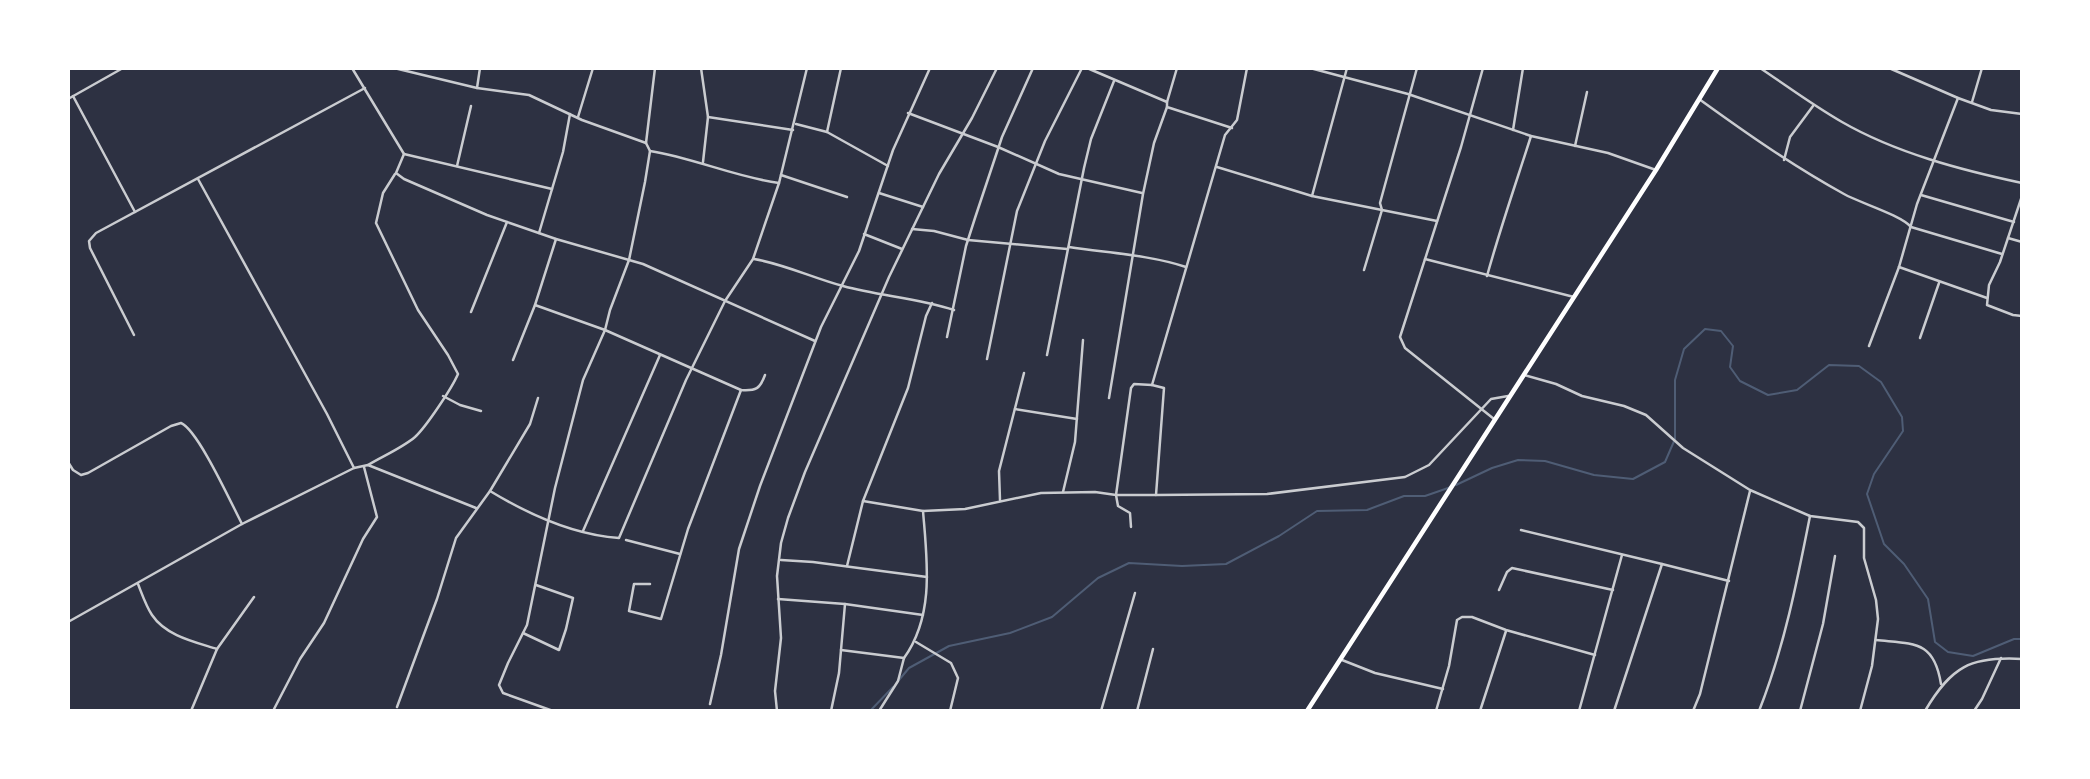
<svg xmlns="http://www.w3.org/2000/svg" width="2090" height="779" viewBox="0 0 2090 779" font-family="'Alegreya Sans',sans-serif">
	<rect width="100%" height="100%" fill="#2d3142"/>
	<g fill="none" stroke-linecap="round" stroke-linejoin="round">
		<!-- stream -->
		<g stroke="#4f5d75" stroke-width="2">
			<polyline points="1456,485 1492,468 1518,460 1545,461 1594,475 1633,479 1665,462 1675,439 1675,380 1684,349 1705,329 1721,331 1733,346 1730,367 1740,381 1768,395 1797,390 1829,365 1859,366 1881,382 1902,417 1903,431 1874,474 1867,494 1884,544 1904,564 1928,599 1935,642 1948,652 1973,656 2014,639 2022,639"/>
			<polyline points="899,680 909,668 949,646 1010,633 1052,617 1098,578 1129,563 1182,566 1226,564 1279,536 1317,511 1367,510 1404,496 1425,496 1451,487"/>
			<polyline points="870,711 893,687"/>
		</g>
		<!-- minor -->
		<g stroke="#caccd0" stroke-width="2.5">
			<polyline points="352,68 404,154 396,173 404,179 487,215 556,239 643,264 815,341"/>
			<polyline points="394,68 477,88 529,95 582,120 646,143"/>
			<polyline points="701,68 708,117 703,162"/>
			<polyline points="1087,68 1167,102 1167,107 1232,128"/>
			<polyline points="1310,68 1408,94 1531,136 1608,153 1656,170"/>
			<polyline points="1483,68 1461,147 1400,337 1405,348 1494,419"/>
			<path d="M1760,68C1787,86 1814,106 1842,122C1896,153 1961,170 2022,183"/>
			<polyline points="1889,68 1958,98 1991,110 2022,114"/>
			<polyline points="477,88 480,68"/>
			<polyline points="73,96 135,212"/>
			<polyline points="68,99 123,68"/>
			<path d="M1699,99C1746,133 1793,166 1844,194C1860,203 1901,215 1911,227L2002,254"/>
			<polyline points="1167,102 1177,68"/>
			<polyline points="1972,102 1982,68"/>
			<polyline points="908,113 998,147 1059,174 1142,193"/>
			<polyline points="578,117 593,68"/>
			<polyline points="708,117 793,130"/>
			<polyline points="796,124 827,132 888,166"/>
			<polyline points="1513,130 1523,68"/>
			<polyline points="827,132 841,68"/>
			<polyline points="1575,146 1587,92"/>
			<path d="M650,151C694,158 735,177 779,183"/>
			<polyline points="404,154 552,189"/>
			<polyline points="1784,160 1790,137 1813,106"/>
			<polyline points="457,166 471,106"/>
			<polyline points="1217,167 1312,196 1437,221"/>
			<polyline points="781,175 847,197"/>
			<polyline points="198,179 327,414 354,468"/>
			<polyline points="879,193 923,207"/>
			<polyline points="1921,195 2014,222"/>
			<polyline points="1312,196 1347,68"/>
			<polyline points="2022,196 2000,262 1989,285 1987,305 2013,315 2022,316"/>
			<polyline points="912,229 934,231 968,240 1067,249"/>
			<polyline points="539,233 563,152 570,114"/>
			<polyline points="864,234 902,249"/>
			<polyline points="2008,238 2022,242"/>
			<path d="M1069,247C1108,253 1150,255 1186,267"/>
			<path d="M754,259C784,264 813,278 843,286C879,296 918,298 954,310"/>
			<polyline points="1425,259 1574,297"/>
			<polyline points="1899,267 1987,298"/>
			<polyline points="1364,270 1382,210 1380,203 1417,68"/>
			<path d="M1487,276C1500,229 1516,183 1531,136"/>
			<path d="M535,305L605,330L741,390C756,391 760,389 765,375"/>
			<polyline points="471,312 507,222"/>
			<polyline points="134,335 90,248 89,241 96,233 365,88"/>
			<polyline points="947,337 966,246 975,218 1002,137 1033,68"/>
			<polyline points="1920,338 1939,283"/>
			<polyline points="1869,346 1899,267 1917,204 1958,98"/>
			<polyline points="1047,355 1084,168 1091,139 1114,81"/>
			<polyline points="987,359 1017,211 1045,141 1082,68"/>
			<polyline points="513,360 535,305 556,239"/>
			<polyline points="1524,375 1556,384 1582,396 1624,406 1646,415 1683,448 1750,490 1810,516 1858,522 1864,528 1864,558 1876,600 1878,619 1872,666 1860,711"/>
			<polyline points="443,396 460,405 481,411"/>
			<polyline points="1109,398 1143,194 1154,143 1167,107"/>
			<polyline points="1015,409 1077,419"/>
			<path d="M68,462L73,470L81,475L88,473L171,426L181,423C198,430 231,503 242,524"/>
			<path d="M368,465C383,456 402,448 415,437C426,427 452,388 458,374L448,355L418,310L376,223L383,193L395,174"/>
			<path d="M490,491C528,514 574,535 619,538L686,380L725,301L753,259L779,183L807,68"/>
			<polyline points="1063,492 1075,442 1083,340"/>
			<polyline points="1156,495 1267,494 1405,477 1429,465 1491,399 1508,396"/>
			<polyline points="1000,500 999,471 1024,373"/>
			<polyline points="863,501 923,511 965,509 1041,493 1095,492 1116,495 1131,388 1134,384 1152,385 1225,135 1237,120 1247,68"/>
			<polyline points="1131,527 1130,513 1118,506 1116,495 1156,495 1164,388 1152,385"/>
			<polyline points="1521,530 1662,564"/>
			<polyline points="583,531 660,355"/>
			<polyline points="626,540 680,554"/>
			<polyline points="781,560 813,562 927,577"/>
			<polyline points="847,566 863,501 908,388 926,316 932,303"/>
			<path d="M138,584C142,594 146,606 152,615C166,636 195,642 217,649"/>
			<polyline points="650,584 634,584 629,611 661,619 688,529 741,390"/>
			<polyline points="1499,590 1507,572 1512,568 1613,590"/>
			<polyline points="778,599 845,604 923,615"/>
			<polyline points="68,622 242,524 354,468 368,465 476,508"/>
			<polyline points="523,633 559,650 566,629 573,598 536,585"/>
			<path d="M1876,640C1914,644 1934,640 1941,684"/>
			<polyline points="916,642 951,663 958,678 950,711"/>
			<path d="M841,650L904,658C935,615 927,560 923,511"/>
			<polyline points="1342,660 1375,673 1443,689"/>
			<polyline points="710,704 721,655 739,549 760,486 821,327 859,251 893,150 930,68"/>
			<polyline points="397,707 437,599 456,538 490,491 530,424 538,398"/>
			<polyline points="191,711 217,649 254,597"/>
			<polyline points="273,711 300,659 324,623 363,539 377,517 364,467"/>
			<polyline points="553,711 503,693 499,685 508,663 527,625 555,488 583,380 605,330 610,310 629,260 645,182 650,151 646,143 655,68"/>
			<polyline points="777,711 775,691 781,638 777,576 781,543 788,518 805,472 889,277 939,174 972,118 997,68"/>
			<polyline points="831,711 839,673 845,604"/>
			<polyline points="879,711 898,681 904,658"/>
			<polyline points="1101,711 1135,593"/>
			<polyline points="1137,711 1153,649"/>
			<polyline points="1436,711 1449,666 1457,620 1462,617 1472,617 1506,630 1595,655"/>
			<polyline points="1480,711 1506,631"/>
			<polyline points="1579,711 1622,555"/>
			<polyline points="1614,711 1662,564 1729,581"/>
			<polyline points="1693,711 1700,694 1750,491"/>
			<path d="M1759,711C1784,648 1797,582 1810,516"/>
			<polyline points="1800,711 1823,624 1835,556"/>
			<path d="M1925,711C1951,667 1970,656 2022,659"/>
			<polyline points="1974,711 1982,699 2001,658"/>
		</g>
		<!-- trunk -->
		<polyline stroke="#fff" stroke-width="4.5" points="1307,711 1656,170 1718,68"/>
	</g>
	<!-- border -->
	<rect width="2090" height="779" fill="none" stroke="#ffffff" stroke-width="140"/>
</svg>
